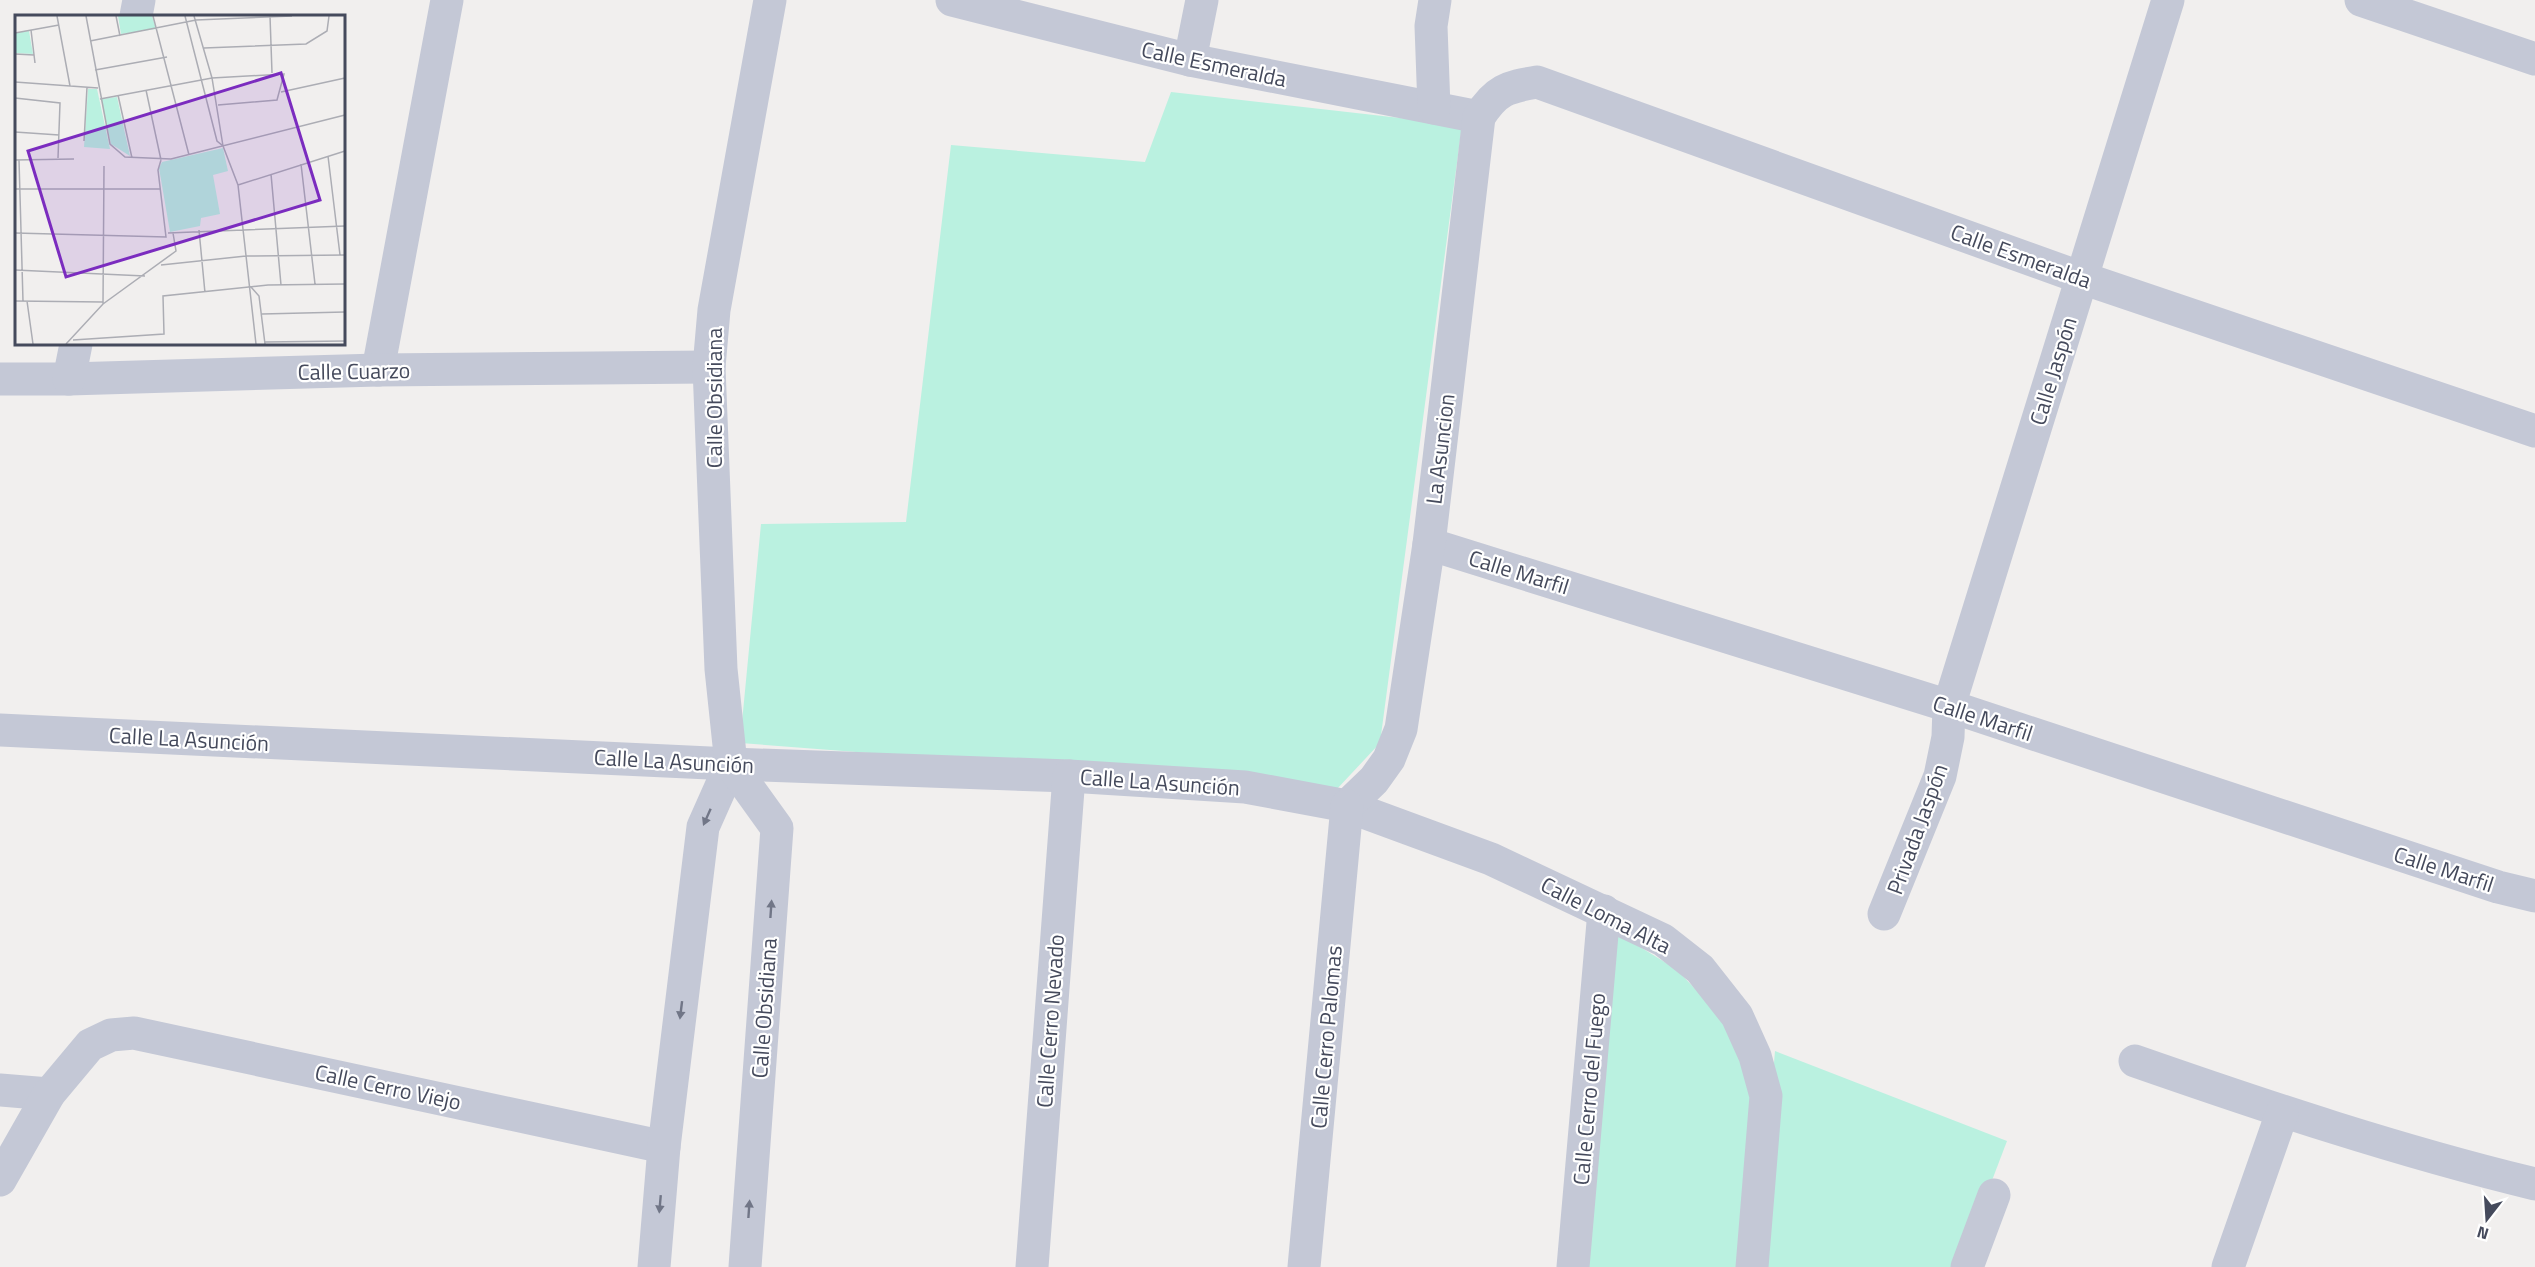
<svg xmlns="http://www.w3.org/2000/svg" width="2535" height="1267" viewBox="0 0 2535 1267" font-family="'Titillium Web',sans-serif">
	<rect width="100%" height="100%" fill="#f1efee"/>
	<!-- green -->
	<g fill="#baf1e0">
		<polygon points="1171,92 1462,125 1380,743 1337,789 740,743 761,524 906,522 951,145 1145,162"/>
		<polygon points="1614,931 1676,969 1729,1024 1754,1096 1741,1267 1587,1267"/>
		<polygon points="1775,1051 2007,1141 1959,1267 1757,1267"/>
	</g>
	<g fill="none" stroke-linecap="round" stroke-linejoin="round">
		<!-- minor -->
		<g stroke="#c4c8d6" stroke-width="33">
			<polyline points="952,0 1190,60 1479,117"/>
			<polyline points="2361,0 2535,59"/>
			<polyline points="136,16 139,0"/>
			<polyline points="1190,60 1202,0"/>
			<polyline points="1434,108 1431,26 1435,0"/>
			<polyline points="378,370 447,0"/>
			<polyline points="0,379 69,379 378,370 709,367"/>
			<polyline points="69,379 76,344"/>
			<polyline points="1429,544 1949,706 2498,887 2535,896"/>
			<polyline points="0,730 731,764 1069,776 1245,787 1347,806 1491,859 1663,940 1700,969 1737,1016 1755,1056 1766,1096 1752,1267"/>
			<path d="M1347,806L1374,780L1389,759L1401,729L1429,544L1479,117C1496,90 1507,87 1537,82L2082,278L2535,431"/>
			<polyline points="1884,914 1940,776 1948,737 1949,706 2168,0"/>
			<path d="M2135,1061C2267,1107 2399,1151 2535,1184"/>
			<polyline points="0,1090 49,1094"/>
			<polyline points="0,1180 49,1094 90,1045 111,1035 134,1033 664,1147"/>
			<polyline points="654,1267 664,1147 703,827 731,764"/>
			<polyline points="745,1267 777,828 731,764 721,669 709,367 714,310 770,0"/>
			<polyline points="1032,1267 1069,776"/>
			<polyline points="1304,1267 1347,806"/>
			<polyline points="1573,1267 1604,911"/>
			<polyline points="1967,1267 1994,1195"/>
			<polyline points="2228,1267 2282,1113"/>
		</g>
	</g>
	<!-- one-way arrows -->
	<defs><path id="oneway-solid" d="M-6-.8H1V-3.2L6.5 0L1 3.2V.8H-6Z" transform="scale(1.5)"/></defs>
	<g fill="#717687">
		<use href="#oneway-solid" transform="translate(707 817) rotate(114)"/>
		<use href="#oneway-solid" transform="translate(771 909) rotate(-86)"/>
		<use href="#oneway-solid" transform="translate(681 1010) rotate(97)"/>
		<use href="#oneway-solid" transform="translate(660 1204) rotate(95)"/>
		<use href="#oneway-solid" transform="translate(749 1209) rotate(-86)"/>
	</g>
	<g text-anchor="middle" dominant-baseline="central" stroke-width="4.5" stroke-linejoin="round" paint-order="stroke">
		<!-- street labels -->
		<g font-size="22" fill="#454a5c" stroke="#fff">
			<text transform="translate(1214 64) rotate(12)">Calle Esmeralda</text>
			<text transform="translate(2021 256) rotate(20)">Calle Esmeralda</text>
			<text transform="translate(354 371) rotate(-1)">Calle Cuarzo</text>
			<text transform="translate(2053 371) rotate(-73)">Calle Jaspón</text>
			<text transform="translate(714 398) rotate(-90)">Calle Obsidiana</text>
			<text transform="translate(1440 449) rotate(-83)">La Asuncion</text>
			<text transform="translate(1519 572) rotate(17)">Calle Marfil</text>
			<text transform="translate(1983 718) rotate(18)">Calle Marfil</text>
			<text transform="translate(189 739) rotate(3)">Calle La Asunción</text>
			<text transform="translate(674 761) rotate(3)">Calle La Asunción</text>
			<text transform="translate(1160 782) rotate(4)">Calle La Asunción</text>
			<text transform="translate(1917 829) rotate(-70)">Privada Jaspón</text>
			<text transform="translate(2444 869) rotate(18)">Calle Marfil</text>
			<text transform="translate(1606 915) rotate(27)">Calle Loma Alta</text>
			<text transform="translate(764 1008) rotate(-86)">Calle Obsidiana</text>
			<text transform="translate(1050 1021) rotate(-86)">Calle Cerro Nevado</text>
			<text transform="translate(1326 1037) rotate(-85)">Calle Cerro Palomas</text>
			<text transform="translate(388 1087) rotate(12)">Calle Cerro Viejo</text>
			<text transform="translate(1589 1089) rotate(-85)">Calle Cerro del Fuego</text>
		</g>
	</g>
	<!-- overview -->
	<g transform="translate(15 15)">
		<rect width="330" height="330" fill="#f1efee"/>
		<path d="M103,1H137L141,14L106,19ZM14,16L18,39L0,38V18ZM73,74H82L95,134L69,132ZM102,82L115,141L96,129L86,84ZM208,133L213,156L198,160L205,199L186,203L185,211L155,217L144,153L147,147Z" fill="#baf1e0"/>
		<path fill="none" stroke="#acadb4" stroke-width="1.5" d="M42,1L55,71M71,1L95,129L110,142L156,144L330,100M101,1L105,21M138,1L174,140M170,1L202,126L208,131L223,170L241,329M179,1L197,63L208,131M255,1L257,58M16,15L20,48M0,18L44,10M75,26L181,5L277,1M189,33L291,29L312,16L314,1M0,39L19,40M80,55L152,42M0,67L83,73M131,75L146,145M266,77L330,63M103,80L117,143M0,83L45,88L43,143M85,84L197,63L269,59L262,85L203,90M0,117L44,120M69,126L72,72M313,141L325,240M0,145L59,144M4,145L8,286M286,149L300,269M256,159L266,270M223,170L330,136M0,174H145M184,215L190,278M0,218L151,222L143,155L146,145M153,218L330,211M146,250L231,241L330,240M0,255L130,261M236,272L244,281L250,329M0,286L88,287M12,286L18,329M88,289L89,151M247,299L330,297M58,325L149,319L148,281L253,270L330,269M250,327L330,326M51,329L88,289L161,236L158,218"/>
		<path fill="#7b2cbf" fill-opacity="0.15" stroke="#7b2cbf" stroke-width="3" d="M266,58L305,185L51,262L13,136Z"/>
		<rect width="330" height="330" fill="none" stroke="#454a5c" stroke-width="3"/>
	</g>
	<!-- north arrow -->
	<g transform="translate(2487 1219) rotate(197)" stroke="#ffffff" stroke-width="4.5" paint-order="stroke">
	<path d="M0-4.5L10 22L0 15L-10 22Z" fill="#454a5c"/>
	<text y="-9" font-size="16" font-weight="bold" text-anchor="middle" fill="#454a5c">N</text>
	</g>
</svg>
